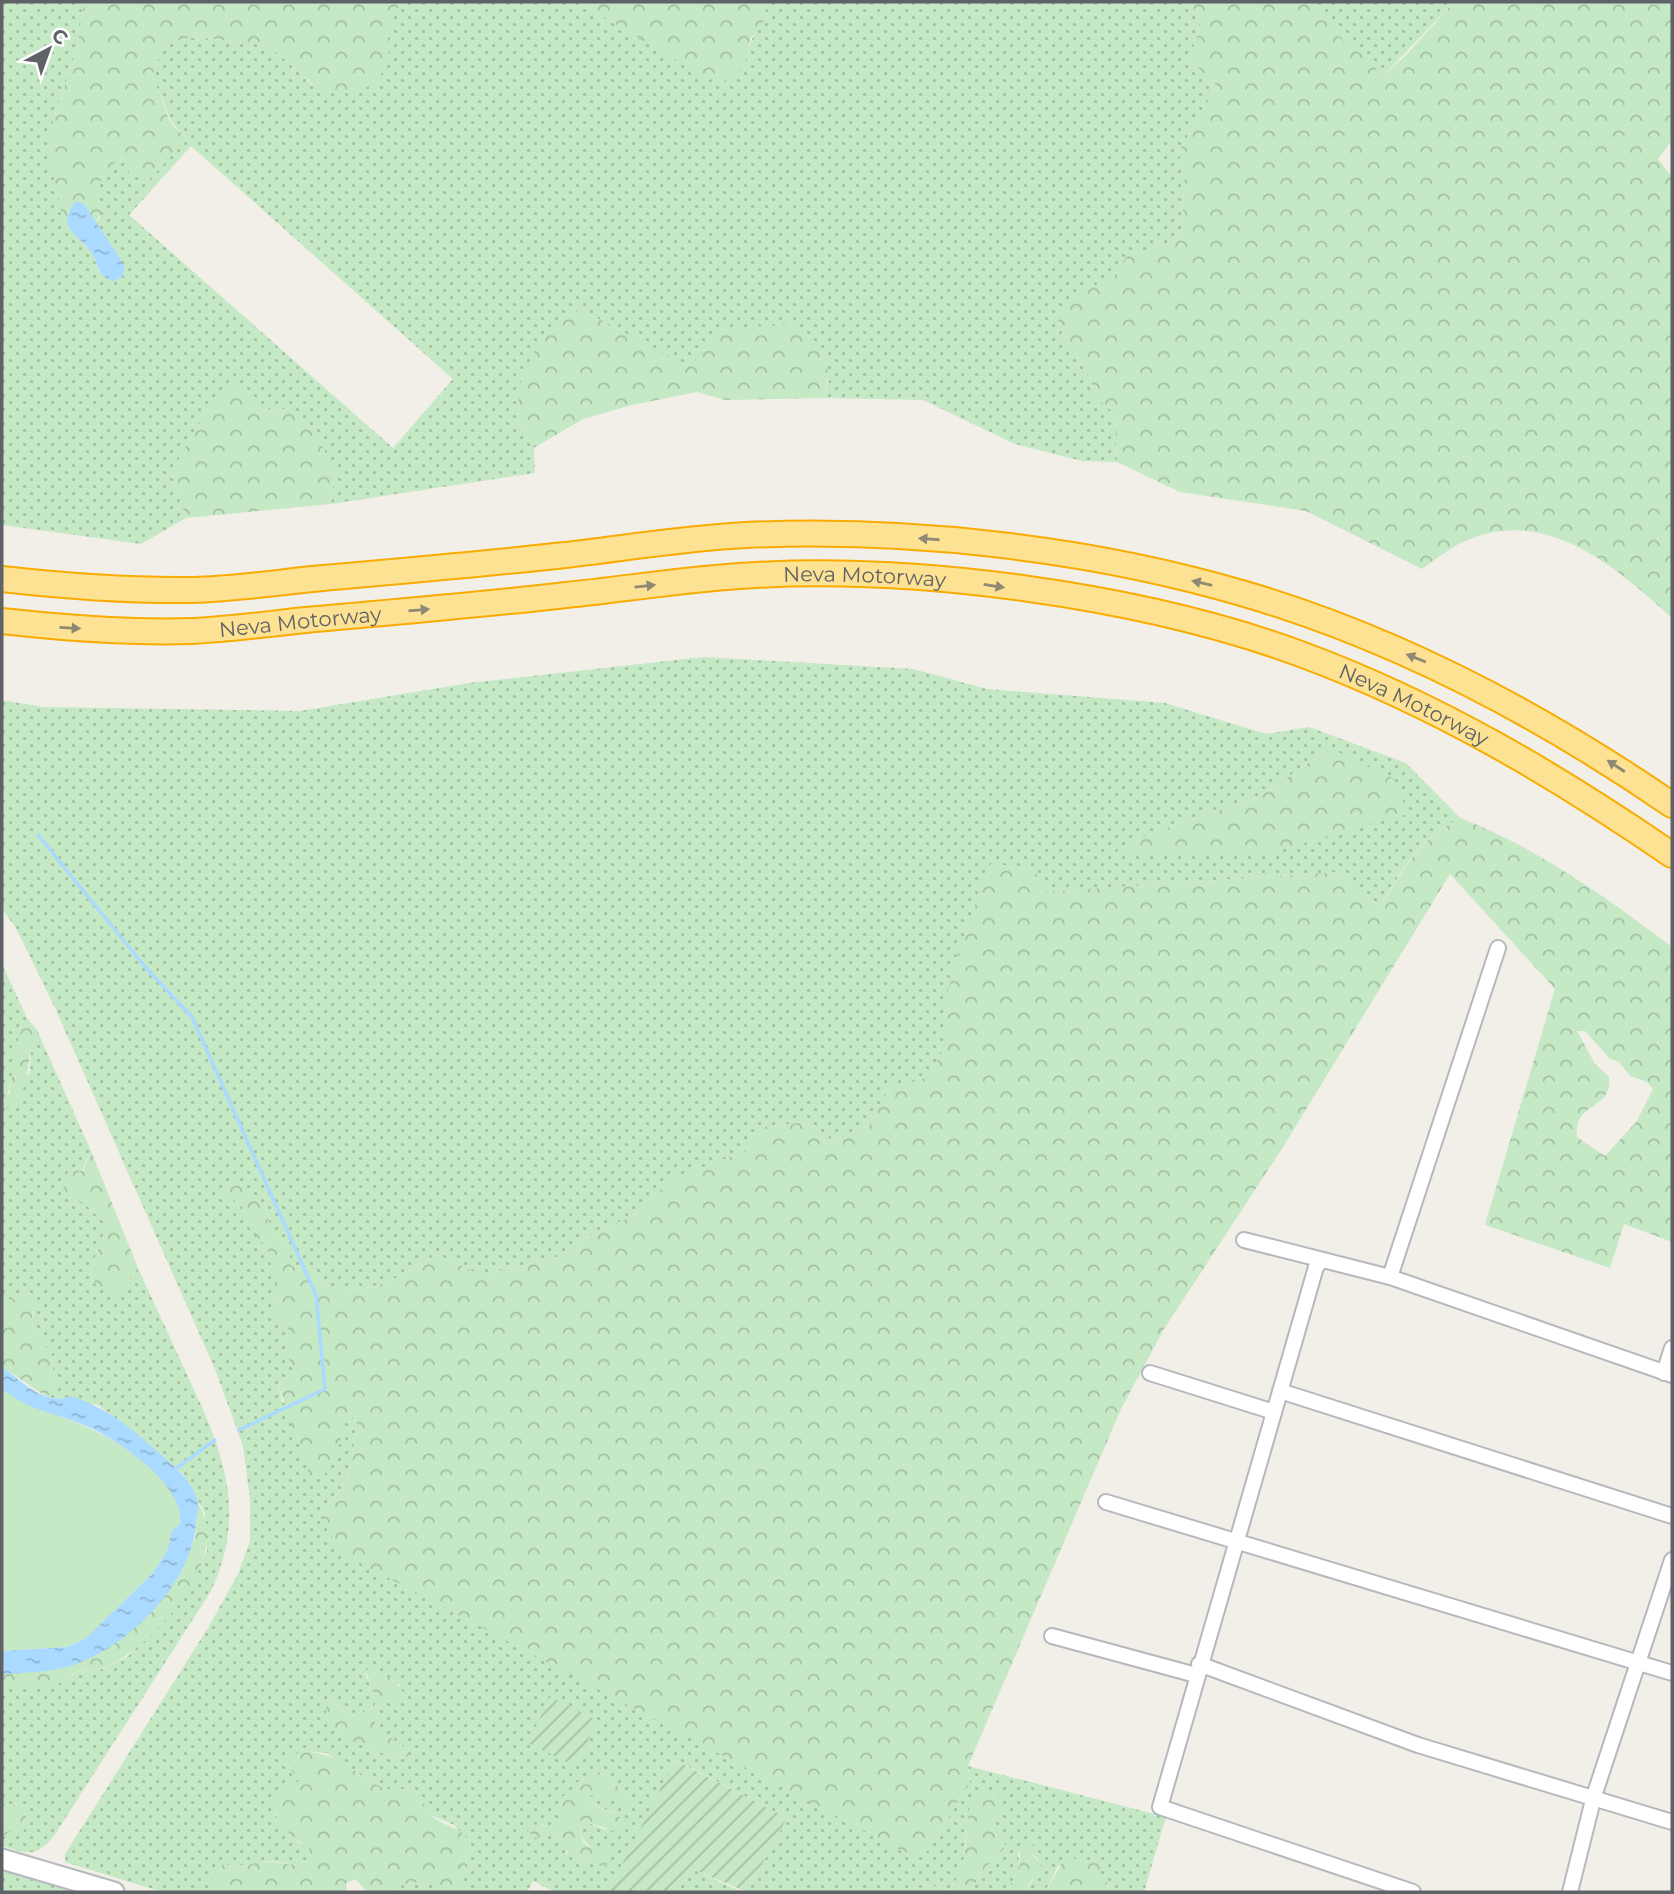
<svg xmlns="http://www.w3.org/2000/svg" width="1674" height="1894" viewBox="0 0 1674 1894" font-family="Montserrat,sans-serif">
	<defs>
		<pattern id="grass-dots" width="8" height="8" patternUnits="userSpaceOnUse" patternTransform="scale(1.75)"><rect width="8" height="8" fill="#c5e8c5"/><path d="M2 2h.1M6 6h.1" fill="none" stroke="#a3c0a4" stroke-width="1.8" stroke-linecap="round"/></pattern>
		<pattern id="forest-crowns" width="20" height="18" patternUnits="userSpaceOnUse" patternTransform="scale(1.75)"><rect width="20" height="18" fill="#c5e8c5"/><path d="M2 6a3 3 0 1 1 6 0M12 15a3 3 0 1 1 6 0" fill="none" stroke="#a3c0a4"/></pattern>
		<pattern id="garden-furrows" width="10" height="10" patternUnits="userSpaceOnUse" patternTransform="scale(1.75)"><rect width="10" height="10" fill="#c5e8c5"/><path d="M-1 1l2-2M0 10L10 0M9 11l2-2" fill="none" stroke="#a3c0a4"/></pattern>
		<pattern id="water-ripples" width="26" height="14" patternUnits="userSpaceOnUse" patternTransform="scale(1.75)"><rect width="26" height="14" fill="#aadaff"/><path d="M2 4q2-2 4 0t4 0M15 11q2-2 4 0t4 0" fill="none" stroke="#8eb4d2"/></pattern>
	</defs>
	<rect width="100%" height="100%" fill="#f1efe8"/>
	<!-- grass -->
	<g fill="url(#grass-dots)" fill-rule="evenodd">
		<path d="M2,2H84L77,49L53,120L64,231L68,227L93,254L99,272L121,260L95,223L100,218C99,207 96,195 98,184C101,154 164,145 188,138C158,115 173,106 152,81C159,29 194,36 234,42C247,44 259,42 271,49C286,58 299,73 312,85L386,32L401,2H579L648,43L748,57C750,31 762,33 766,7L760,2H1191L1200,25L1190,60L1217,86L1179,151L1186,187L1182,204L1184,228L1179,239L1128,256L1115,275L1094,287L1057,324L1090,378L1095,397L1115,413L1117,462L1082,461L1015,444L923,400L823,398L829,380L726,329L689,368L580,309L516,420L534,448L535,473L331,504L335,471L291,409L259,410L171,473L186,518L141,544L2,525ZM191,146L453,379L393,448L129,215Z"/>
		<path d="M1304,2H1454L1381,78C1371,60 1359,55 1344,43C1329,29 1322,13 1304,2Z"/>
		<path d="M703,657L913,669L987,689L1165,703L1266,734L1309,727L1406,763L1460,818C1417,841 1405,867 1379,907L1337,872L1044,892L946,998V1046L926,1079L890,1087L870,1125L833,1141L805,1122L761,1127L747,1151L670,1180L641,1213L599,1230L555,1258L481,1275L436,1254C408,1274 364,1300 328,1285C321,1282 319,1274 313,1271C307,1268 297,1267 291,1266L288,1244C272,1236 268,1222 265,1205L242,1207C250,1228 254,1229 265,1246C278,1263 275,1292 274,1312L288,1325L286,1352L293,1369L279,1387L282,1402L340,1419L347,1411L357,1422C350,1468 355,1480 319,1515L925,1854L970,1783L968,1766L1166,1817L1144,1892H1107L1108,1884C1089,1863 1086,1864 1058,1866L1045,1892H1024L1032,1882L1038,1860L1030,1851L1032,1845L1018,1853L1020,1865L1007,1892H974C973,1875 996,1859 1006,1846L990,1827L995,1815L969,1809L970,1821L966,1834L963,1870L949,1890L924,1884L921,1892H747L787,1818L676,1760L608,1892H555L533,1881L527,1892H472L463,1882L466,1856L471,1844L454,1825L431,1815L416,1795L405,1789L392,1791L380,1787L326,1753L301,1751L300,1781L274,1814L298,1842L309,1848L311,1860C289,1871 282,1858 262,1862C246,1864 239,1868 223,1864L216,1892H162L65,1862V1854L208,1628L238,1574L250,1541V1499L243,1446L215,1369L55,1008L16,928L2,909V700L43,707L300,711L469,683ZM1330,748L1268,853L1146,835L1259,797ZM365,1671L377,1672L400,1685L394,1701L388,1700L379,1708L374,1726L395,1741L403,1758L378,1752L368,1743H355L338,1727L327,1704L334,1703C340,1706 341,1711 347,1714C356,1719 378,1709 378,1697C377,1688 366,1682 365,1671ZM599,1772L630,1797L622,1804L611,1798L586,1794V1801L615,1814L606,1830L582,1820L579,1825C580,1838 586,1845 597,1850L609,1846L607,1860L588,1861L566,1853L565,1841L548,1833L540,1824L553,1829L560,1826L562,1808L576,1783Z"/>
		<path d="M2,964L27,1018C16,1043 16,1070 7,1096L30,1073L31,1042L37,1030L91,1151L69,1198L86,1205L107,1225L106,1234L96,1251L118,1293L138,1268C155,1306 173,1343 190,1381C224,1453 247,1514 211,1591L54,1836C35,1858 28,1854 2,1846L3,1835L27,1824L22,1806L2,1804V1689L17,1684L55,1685L77,1672L103,1669L127,1657L171,1614L207,1551L205,1513L182,1473L98,1405L47,1397L54,1387L52,1354L36,1336L32,1324L34,1312L24,1294L2,1303Z"/>
		<polygon points="690,1868 742,1892 677,1892"/>
		<polygon points="2,1870 76,1892 2,1892"/>
		<polygon points="425,1881 436,1885 442,1892 391,1892 400,1885"/>
	</g>
	<!-- forest -->
	<g fill="url(#forest-crowns)" fill-rule="evenodd">
		<path d="M84,2H401L386,32C392,46 389,59 382,73C378,83 367,88 357,91C312,103 302,66 270,49C258,42 246,44 233,42C193,35 159,30 152,81C172,105 157,118 188,138L149,180L130,174L122,157C104,170 98,178 98,200L105,206L95,223L84,204L68,211V227L64,232L58,193L48,157L53,120L77,49Z"/>
		<polygon points="579,2 760,2 766,7 763,25 750,39 748,57 738,72 723,82 705,78"/>
		<path d="M1191,2H1304L1321,13L1343,41L1372,62L1381,78L1408,53L1454,2H1672V140L1658,159L1672,177V618C1615,566 1545,504 1463,542C1448,549 1435,560 1422,569L1306,511L1180,492L1117,462L1115,413L1095,397L1090,378L1057,324L1067,300L1115,275L1127,256L1179,239L1184,228L1182,204L1186,187L1179,151L1217,86L1190,60L1200,25Z"/>
		<path d="M580,309L689,367L726,329L789,324C819,345 837,359 823,398L725,400L697,392L632,405L583,419L534,448L516,420L521,380L542,335Z"/>
		<polygon points="233,380 259,410 291,409 315,432 335,471 331,504 186,518 171,473 197,426"/>
		<polygon points="1330,748 1395,779 1408,814 1268,853 1112,854 1146,835 1259,797"/>
		<path d="M1460,818C1538,848 1606,897 1672,947V1242L1624,1224L1610,1268L1485,1225L1555,989L1450,874L1283,1147L1164,1329L1121,1409L968,1766L970,1783L925,1854L904,1852L353,1559L331,1536L319,1515C355,1481 350,1468 357,1422L347,1412L340,1418C346,1440 334,1457 324,1476L311,1479L279,1387L293,1369L286,1352L288,1325L274,1312L275,1282L267,1248L250,1229L242,1207L225,1193L232,1178L265,1205C268,1222 272,1236 288,1244L291,1266C297,1267 307,1268 313,1271C319,1274 321,1282 328,1285C364,1300 408,1274 436,1254L481,1275L555,1258L599,1230L641,1213L669,1180L746,1151L761,1127L805,1122L833,1141L870,1125L890,1087L926,1078L946,1046V998L960,948L990,864L1034,867L1044,892L1337,872L1379,907C1407,867 1416,842 1460,818ZM1577,1031H1585L1610,1059L1619,1062L1630,1076L1647,1082L1653,1089L1637,1121L1605,1156L1577,1137C1573,1101 1613,1111 1609,1077L1595,1064Z"/>
		<path d="M27,1018L37,1030C23,1057 36,1089 7,1109L18,1039Z"/>
		<polygon points="91,1151 138,1268 118,1293 109,1294 96,1285 90,1270 107,1225 86,1205 69,1198 61,1182 70,1170 83,1171"/>
		<polygon points="24,1294 34,1300 32,1324 36,1336 52,1354 54,1387 47,1397 2,1367 2,1303"/>
		<path d="M198,1504C235,1556 152,1649 104,1668C96,1672 86,1669 78,1672C69,1674 63,1683 55,1685C39,1690 24,1682 2,1689V1674L71,1666L195,1538Z"/>
		<path d="M370,1668C383,1674 403,1683 405,1698L400,1702L388,1700L379,1708L374,1726L407,1749L409,1755L404,1758L378,1752L368,1743H355L338,1727L333,1731L325,1722L327,1704L334,1703L348,1715L355,1716L359,1711L372,1709L378,1699L365,1671Z"/>
		<path d="M300,1751C340,1753 347,1769 379,1786C391,1793 405,1786 416,1794C423,1800 426,1810 432,1816C447,1829 459,1824 471,1844L466,1856L463,1882L473,1892H442C432,1880 417,1881 402,1885C396,1887 393,1892 387,1892C379,1893 372,1892 365,1890L356,1879L346,1883L347,1892H216L212,1877L223,1864C245,1869 248,1862 267,1862C285,1862 293,1869 311,1860L309,1848C293,1839 275,1821 271,1802L288,1784L300,1781L292,1771L289,1759Z"/>
		<path d="M599,1772L630,1797L633,1803L627,1807L611,1798L586,1795V1801L626,1820L624,1826L613,1831L582,1820L579,1825C582,1857 597,1845 616,1847L606,1867C593,1865 584,1856 571,1857L564,1847L565,1841C550,1832 550,1837 535,1838L526,1829L527,1823L553,1828L559,1826L562,1808L558,1798L570,1793L576,1783Z"/>
		<path d="M985,1793L998,1794L1004,1806L995,1815L990,1827L1006,1846C996,1859 973,1875 974,1892H921L924,1884L949,1890C974,1862 960,1828 974,1797Z"/>
		<polygon points="2,1804 22,1806 27,1824 22,1834 9,1832 2,1837"/>
		<polygon points="1029,1839 1035,1840 1030,1851 1041,1866 1024,1892 1007,1892 1020,1865 1020,1847"/>
		<polygon points="1066,1856 1072,1856 1081,1864 1100,1862 1100,1874 1108,1884 1107,1892 1045,1892"/>
	</g>
	<!-- park -->
	<path fill="#c5e8c5" d="M2,1389C36,1410 74,1419 109,1438C123,1445 162,1475 171,1488C177,1497 182,1514 180,1524L172,1531L167,1551L152,1574L85,1639L67,1647L2,1651Z"/>
	<!-- garden -->
	<g fill="url(#garden-furrows)">
		<polygon points="550,1697 597,1720 577,1767 528,1743"/>
		<polygon points="675,1760 787,1818 747,1892 690,1868 677,1892 608,1892"/>
	</g>
	<!-- water -->
	<g fill="url(#water-ripples)">
		<path d="M76,201L84,204L121,260L125,269L122,277L114,281C96,277 100,265 91,252C78,233 54,228 76,201Z"/>
		<path d="M2,1367C22,1381 45,1407 71,1396C102,1406 127,1424 151,1446C169,1462 192,1478 198,1503C199,1509 196,1518 196,1524C190,1586 128,1647 71,1666C49,1672 24,1673 2,1674V1651L67,1647L85,1639L152,1574L167,1551L172,1531L180,1524C185,1491 137,1455 111,1439C88,1424 60,1417 35,1408C23,1404 12,1396 2,1389Z"/>
	</g>
	<g fill="none" stroke-linecap="round" stroke-linejoin="round">
		<!-- stream -->
		<g stroke="#aadaff" stroke-width="3.5">
			<polyline points="38,835 146,968 192,1017 316,1295 325,1389 239,1430"/>
			<polyline points="174,1470 215,1440"/>
		</g>
		<!-- street casing -->
		<g stroke="#b5b8bc" stroke-width="18">
			<g id="street">
				<polyline points="1244,1240 1390,1277 1672,1375"/>
				<polyline points="1322,1260 1316,1267 1160,1807 1413,1892"/>
				<polyline points="1390,1277 1498,948"/>
				<polyline points="1150,1373 1274,1412"/>
				<polyline points="1664,1373 1672,1348"/>
				<polyline points="1280,1391 1672,1516"/>
				<polyline points="1106,1502 1672,1673"/>
				<polyline points="1052,1636 1196,1675"/>
				<polyline points="1199,1664 1418,1745 1672,1822"/>
				<polyline points="1570,1892 1594,1796 1672,1560"/>
			</g>
		</g>
		<!-- secondary casing -->
		<g stroke="#b6babf" stroke-width="23">
			<polyline id="secondary" points="2,1859 114,1892"/>
		</g>
		<!-- highway casing -->
		<g stroke="#f9ab00" stroke-width="28">
			<g id="highway">
				<path d="M2,579C65,586 129,591 193,590C236,589 280,582 323,578C403,571 484,564 565,555C625,548 686,538 746,535C908,528 1090,548 1245,594C1398,639 1541,715 1672,805"/>
				<path id="s1" d="M2,621C65,628 130,633 193,631C231,629 268,624 306,620C393,612 479,605 566,595C624,589 682,580 739,576C912,564 1144,595 1306,656C1437,705 1557,776 1672,855"/>
			</g>
		</g>
		<!-- street -->
		<use href="#street" stroke="#fff" stroke-width="14"/>
		<!-- secondary -->
		<use href="#secondary" stroke="#fff" stroke-width="19"/>
		<!-- highway -->
		<use href="#highway" stroke="#fde293" stroke-width="24"/>
	</g>
	<!-- one-way arrows -->
	<defs><path id="oneway-solid" d="M-6-.8H1V-3.2L6.5 0L1 3.2V.8H-6Z" transform="scale(1.75)"/></defs>
	<g fill="#8e8975">
		<use href="#oneway-solid" transform="translate(929 539) rotate(-176)"/>
		<use href="#oneway-solid" transform="translate(1202 583) rotate(-167)"/>
		<use href="#oneway-solid" transform="translate(645 586) rotate(-6)"/>
		<use href="#oneway-solid" transform="translate(994 586) rotate(9)"/>
		<use href="#oneway-solid" transform="translate(419 610) rotate(-5)"/>
		<use href="#oneway-solid" transform="translate(70 628) rotate(3)"/>
		<use href="#oneway-solid" transform="translate(1416 658) rotate(-158)"/>
		<use href="#oneway-solid" transform="translate(1616 766) rotate(-147)"/>
	</g>
	<g text-anchor="middle" dominant-baseline="central" stroke-width="7" stroke-linejoin="round" paint-order="stroke">
		<!-- street labels -->
		<g font-size="21" fill="#5f6368" stroke="#fff">
			<text stroke="none"><textPath href="#s1" startOffset="866">Neva Motorway</textPath></text>
			<text stroke="none"><textPath href="#s1" startOffset="299">Neva Motorway</textPath></text>
			<text stroke="none"><textPath href="#s1" startOffset="1435">Neva Motorway</textPath></text>
		</g>
	</g>
	<!-- border -->
	<rect width="1674" height="1894" fill="none" stroke="#5f6368" stroke-width="7"/>
	<!-- north arrow -->
	<g transform="translate(49 49) rotate(41)" stroke="#ffffff" stroke-width="5" paint-order="stroke">
	<path d="M0-5L12 26L0 18L-12 26Z" fill="#5f6368"/>
	<text y="-10" font-size="19" font-weight="bold" text-anchor="middle" fill="#5f6368">С</text>
	</g>
</svg>
